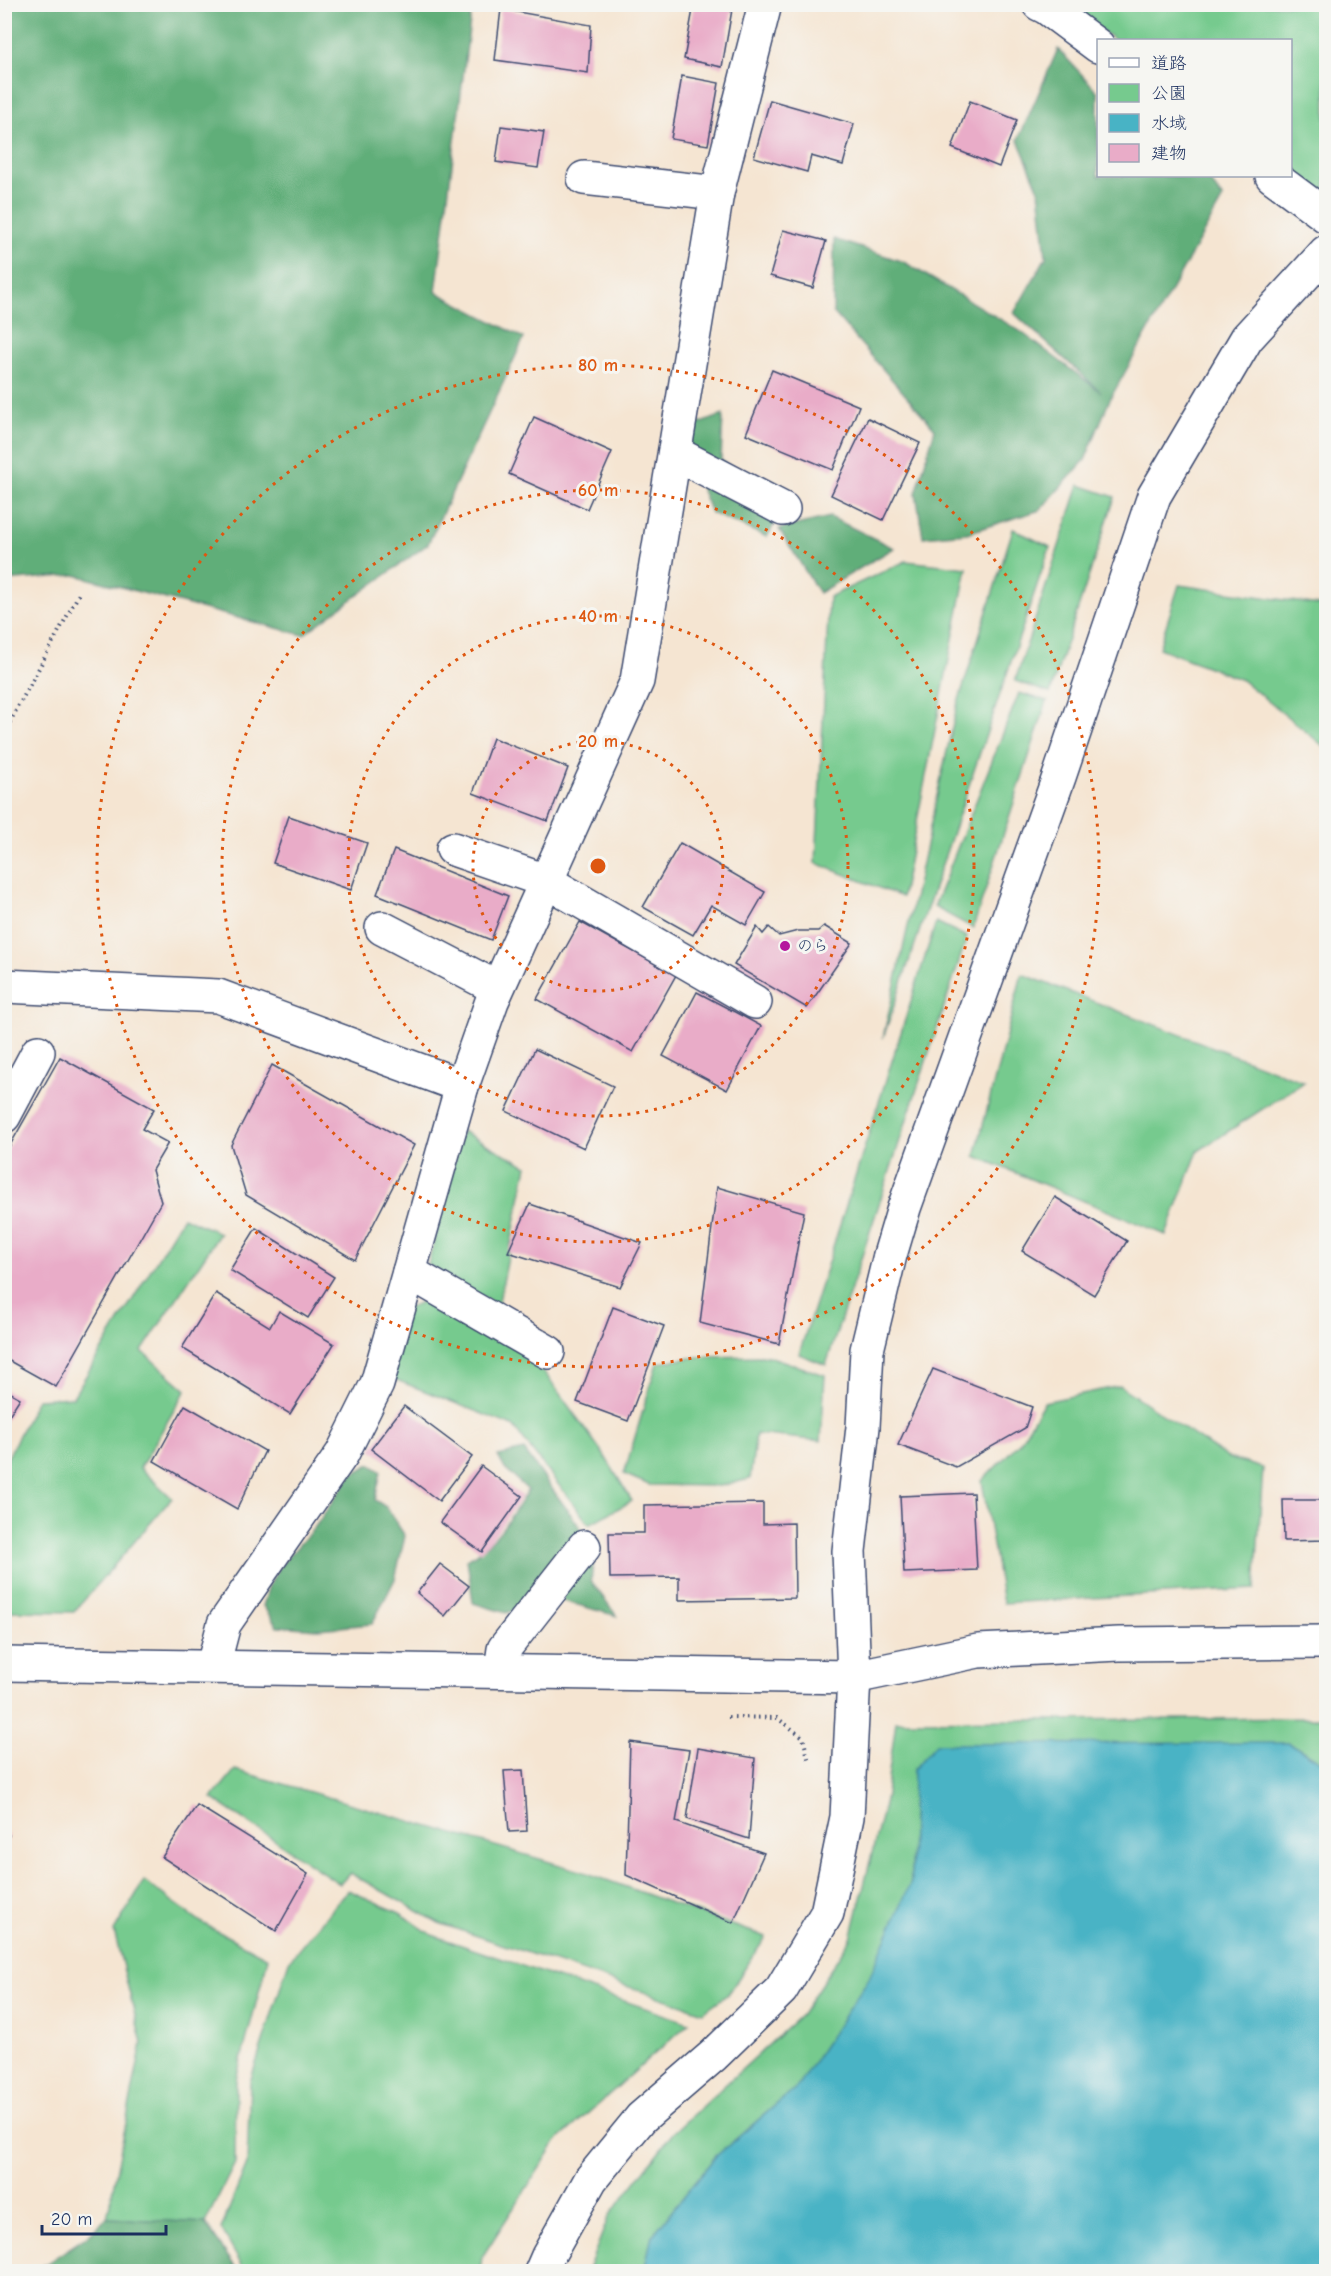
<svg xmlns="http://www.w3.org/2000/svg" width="1331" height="2276" viewBox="0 0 1331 2276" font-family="'Comic Neue','Klee One',sans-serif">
	<rect width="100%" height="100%" fill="#f6f6f2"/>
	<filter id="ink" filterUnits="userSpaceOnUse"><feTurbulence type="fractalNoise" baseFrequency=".0167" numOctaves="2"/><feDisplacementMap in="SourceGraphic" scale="12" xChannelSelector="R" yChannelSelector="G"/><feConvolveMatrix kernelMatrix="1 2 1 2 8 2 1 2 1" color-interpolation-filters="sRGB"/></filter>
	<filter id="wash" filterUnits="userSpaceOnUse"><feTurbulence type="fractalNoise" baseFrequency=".008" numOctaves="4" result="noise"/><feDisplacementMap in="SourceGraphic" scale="24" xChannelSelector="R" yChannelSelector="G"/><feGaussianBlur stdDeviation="1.35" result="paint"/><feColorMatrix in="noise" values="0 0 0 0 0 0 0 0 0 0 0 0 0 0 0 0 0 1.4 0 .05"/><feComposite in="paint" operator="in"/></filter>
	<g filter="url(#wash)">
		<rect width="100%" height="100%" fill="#f5e5d2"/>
		<!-- green -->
		<g fill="#76ca8e" stroke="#487c76" stroke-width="1.5">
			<polygon points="1066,5 1326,5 1326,198 1291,171 1290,40 1115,40"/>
			<polygon points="1079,485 1115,497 1050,693 1015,681"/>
			<polygon points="1013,529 1050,547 883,1038 957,706"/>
			<polygon points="906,561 967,568 902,897 816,863 829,597"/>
			<polygon points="1179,585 1326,606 1326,748 1242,680 1159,648"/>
			<polygon points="1019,693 1047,701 973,928 934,907"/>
			<polygon points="936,922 967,937 826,1365 799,1354"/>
			<polygon points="1022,974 1304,1082 1198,1151 1166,1235 975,1156"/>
			<polygon points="462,1131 527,1166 498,1306 428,1265"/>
			<polygon points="183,1217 220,1233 142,1351 186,1390 140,1468 172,1498 74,1612 5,1611 5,1463 37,1399 73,1397"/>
			<polygon points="427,1299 531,1354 604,1455 632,1501 589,1524 513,1426 394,1379 398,1313"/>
			<polygon points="768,1356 825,1375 821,1441 756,1434 750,1479 720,1486 649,1485 624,1474 657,1363 697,1357"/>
			<polygon points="1120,1386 1228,1458 1263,1468 1255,1589 1003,1603 982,1481 1020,1442 1044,1402"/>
			<polygon points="1326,1718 1326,1765 1289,1743 913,1770 911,1883 869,1978 798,2086 715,2157 652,2236 644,2271 587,2272 609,2216 673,2133 801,2015 851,1938 885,1801 896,1721"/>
			<polygon points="235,1770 584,1872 766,1937 728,1994 703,2012 439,1923 350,1873 340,1884 212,1798"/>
			<polygon points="144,1881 204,1924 268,1958 236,2079 235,2163 205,2223 107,2218 142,2043 114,1931"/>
			<polygon points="348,1890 400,1913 432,1935 689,2023 557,2141 482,2257 480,2271 245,2271 221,2229 247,2164 250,2082 289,1961"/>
		</g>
		<!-- forest -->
		<g fill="#60ae79" stroke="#3e6e6c" stroke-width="1.5">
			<polygon points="5,4 472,5 436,292 524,338 428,544 303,635 75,575 5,581"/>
			<polygon points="1058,49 1098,92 1098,176 1206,176 1223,198 1110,399 1085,460 1040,510 967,533 923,537 916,493 935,429 833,312 834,239 904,262 1020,331 1101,392 1014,313 1046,257 1039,190 1018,140"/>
			<polygon points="723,415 721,460 783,509 767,537 711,513 678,431"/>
			<polygon points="830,517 894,548 819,593 779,529"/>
			<path d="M524,1450L595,1548L591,1581L617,1616L553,1598L506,1613L473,1603L467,1559C496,1544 511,1516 528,1490L505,1469L498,1456Z"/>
			<polygon points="370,1464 381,1471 375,1500 386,1507 405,1536 395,1579 372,1624 318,1629 277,1626 263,1606 269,1585 281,1565 315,1527 351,1475"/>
			<polygon points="107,2218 205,2223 238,2271 35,2271 86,2237"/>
		</g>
		<!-- water -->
		<polygon fill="#48b3c5" stroke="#327192" stroke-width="1.5" points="1289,1743 1326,1765 1326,2271 644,2271 652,2236 715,2157 798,2086 869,1978 911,1882 913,1770 936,1744"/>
		<g id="blocks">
			<!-- building -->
			<g fill="#e9acc8">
				<polygon points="694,4 733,4 722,67 684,59"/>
				<polygon points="501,9 591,25 588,73 495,60"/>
				<polygon points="682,76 719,83 708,145 671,139"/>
				<polygon points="770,100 854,124 843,165 811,156 807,172 754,157"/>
				<polygon points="970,101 1017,120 999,167 952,148"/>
				<polygon points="501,126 544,132 538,168 496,162"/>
				<polygon points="783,230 826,241 813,288 770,276"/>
				<polygon points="772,370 859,406 833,470 746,434"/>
				<polygon points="534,417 612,452 587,509 509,474"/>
				<polygon points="868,418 920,443 883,520 831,495"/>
				<polygon points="493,738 568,768 548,821 473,793"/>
				<polygon points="289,816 367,843 351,890 273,863"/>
				<polygon points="680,843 765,892 746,925 711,905 693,935 643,907"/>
				<polygon points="394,850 508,896 491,940 377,894"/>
				<polygon points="580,922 676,975 633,1052 537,999"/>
				<polygon points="824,926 852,943 807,1008 734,965 757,927 763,934 769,927 779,936 798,931 818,931"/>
				<polygon points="697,992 761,1026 727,1090 663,1056"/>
				<polygon points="535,1049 613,1086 584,1148 506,1111"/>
				<polygon points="60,1057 154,1109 142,1129 168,1143 152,1170 161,1202 56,1387 4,1358 4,1156"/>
				<polygon points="272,1065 414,1145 355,1260 246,1195 231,1145"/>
				<polygon points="717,1187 804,1212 779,1344 700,1323"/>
				<polygon points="1055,1197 1127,1241 1094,1295 1022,1251"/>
				<polygon points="530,1204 642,1243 620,1287 508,1252"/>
				<polygon points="256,1228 334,1277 308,1318 230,1270"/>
				<polygon points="216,1293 270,1327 279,1311 334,1344 290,1414 182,1348"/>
				<polygon points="613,1307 664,1326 628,1421 577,1402"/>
				<polygon points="933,1369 1032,1407 1025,1428 956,1467 898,1445"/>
				<polygon points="4,1389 20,1398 4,1423"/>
				<polygon points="185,1405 265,1451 237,1509 154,1461"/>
				<polygon points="404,1406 472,1457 439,1501 371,1449"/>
				<polygon points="481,1466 522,1496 482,1552 440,1522"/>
				<polygon points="973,1493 977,1570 904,1573 900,1496"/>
				<polygon points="1283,1500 1326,1500 1326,1540 1284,1541"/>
				<polygon points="763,1503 763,1524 794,1523 795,1598 679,1600 679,1577 610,1578 609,1533 644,1533 644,1505"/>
				<polygon points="440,1564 469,1586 445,1616 417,1593"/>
				<polygon points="630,1742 689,1750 676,1822 764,1853 733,1923 626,1875"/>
				<polygon points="698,1748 755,1758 749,1839 687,1819"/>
				<polygon points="523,1770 527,1831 509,1832 504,1771"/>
				<polygon points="197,1805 308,1874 276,1931 162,1857"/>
				<polygon points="4,1833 9,1835 5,1848 4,1848"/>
			</g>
		</g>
	</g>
	<g filter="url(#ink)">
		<use href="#blocks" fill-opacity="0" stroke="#3c4a6f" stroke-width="1.5"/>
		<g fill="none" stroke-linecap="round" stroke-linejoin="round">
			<!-- street casing -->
			<g stroke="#3c4a6f" stroke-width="36">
				<g id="street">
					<polyline points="584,178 717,193"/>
					<polyline points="675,453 783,509"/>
					<polyline points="453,849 546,881 755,1002"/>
					<polyline points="382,928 497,988"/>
					<polyline points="4,986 218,996 462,1086"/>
					<polyline points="4,1116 38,1052"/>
					<polyline points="409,1272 548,1352"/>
					<polyline points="213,1666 224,1624 342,1454 377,1384 462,1086 492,1001 637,681 717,193 765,4"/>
					<polyline points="501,1670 504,1649 584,1547"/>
				</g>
			</g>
			<!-- secondary casing -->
			<g stroke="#3c4a6f" stroke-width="36">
				<g id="secondary">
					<polyline points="1039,4 1047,8 1098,46"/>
					<polyline points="1272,176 1326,216"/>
					<polyline points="4,1664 854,1677 978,1651 1119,1644 1326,1642"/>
					<polyline points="541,2272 548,2256 591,2179 641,2118 714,2055 781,1990 827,1913 847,1817 854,1677 849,1551 863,1427 867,1350 890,1255 904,1208 1059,777 1154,496 1247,338 1326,252"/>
				</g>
			</g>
			<!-- path -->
			<g stroke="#3c4a6f" stroke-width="4" stroke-dasharray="1.5 4.5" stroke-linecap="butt">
				<polyline points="4,733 80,592"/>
				<polyline points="728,1717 777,1718 803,1737 809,1762"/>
			</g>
			<!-- street -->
			<use href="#street" stroke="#fff" stroke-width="33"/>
			<!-- secondary -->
			<use href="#secondary" stroke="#fff" stroke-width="33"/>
		</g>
	</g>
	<!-- distance rings -->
	<g fill="none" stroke="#de5710" stroke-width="3" stroke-dasharray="3 6">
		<circle cx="598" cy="866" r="125"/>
		<circle cx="598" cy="866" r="250"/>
		<circle cx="598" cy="866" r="376"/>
		<circle cx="598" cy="866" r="501"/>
	</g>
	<!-- markers -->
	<circle fill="#b5179e" stroke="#f6f6f2" stroke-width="2" cx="785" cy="946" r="6"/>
	<g text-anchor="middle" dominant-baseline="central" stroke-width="6" stroke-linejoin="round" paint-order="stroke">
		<!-- poi labels -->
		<g font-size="16" fill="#1b2f5e" stroke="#f6f6f2" text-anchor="start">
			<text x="797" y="946">のら</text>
		</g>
	</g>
	<circle cx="598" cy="866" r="9" fill="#de5710" stroke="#f6f6f2" stroke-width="3"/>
	<g font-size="18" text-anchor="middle" font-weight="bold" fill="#de5710" stroke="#f6f6f2" stroke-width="6" stroke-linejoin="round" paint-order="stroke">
		<text x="598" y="371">80 m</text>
		<text x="598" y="496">60 m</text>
		<text x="598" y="622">40 m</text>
		<text x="598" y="747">20 m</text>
	</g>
	<!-- margin -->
	<rect width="1331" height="2276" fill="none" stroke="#f6f6f2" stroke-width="24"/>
	<!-- legend -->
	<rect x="1097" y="39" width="195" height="138" fill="#f6f6f2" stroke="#9ea6b7" stroke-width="1.5"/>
	<rect x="1109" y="58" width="30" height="9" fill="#ffffff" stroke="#9ea6b7" stroke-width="1.5"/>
	<text x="1151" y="69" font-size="18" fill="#1b2f5e">道路</text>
	<rect x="1109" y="84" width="30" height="18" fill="#76ca8e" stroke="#9ea6b7" stroke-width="1.5"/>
	<text x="1151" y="99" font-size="18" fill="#1b2f5e">公園</text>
	<rect x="1109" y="114" width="30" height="18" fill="#48b3c5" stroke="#9ea6b7" stroke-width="1.5"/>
	<text x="1151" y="129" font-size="18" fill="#1b2f5e">水域</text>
	<rect x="1109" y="144" width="30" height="18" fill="#e9acc8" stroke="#9ea6b7" stroke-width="1.5"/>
	<text x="1151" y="159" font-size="18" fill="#1b2f5e">建物</text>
	<!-- scale -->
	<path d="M42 2225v9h124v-9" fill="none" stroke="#1b2f5e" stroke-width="3"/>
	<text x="51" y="2225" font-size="18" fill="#1b2f5e" stroke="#f6f6f2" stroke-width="4.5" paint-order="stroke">20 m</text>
</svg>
